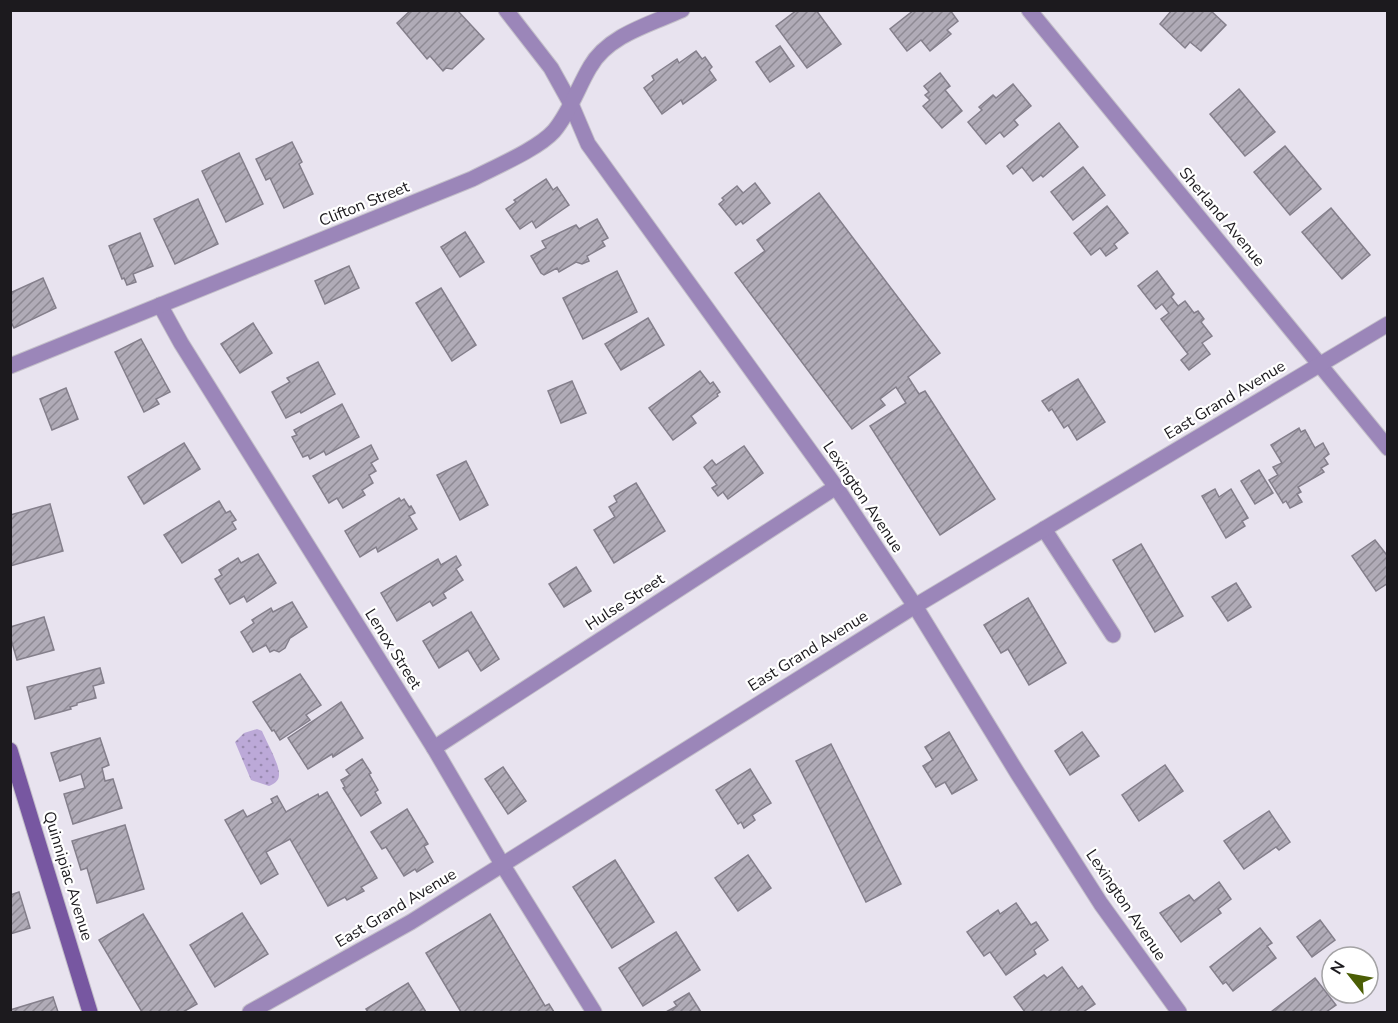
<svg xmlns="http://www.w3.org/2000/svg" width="1398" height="1023" viewBox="0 0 1398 1023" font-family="'Nunito Sans',sans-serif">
	<defs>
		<pattern id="park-dots" width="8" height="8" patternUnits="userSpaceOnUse" patternTransform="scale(1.5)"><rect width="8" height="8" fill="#bca9d8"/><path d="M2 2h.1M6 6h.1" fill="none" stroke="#9889af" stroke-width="1.8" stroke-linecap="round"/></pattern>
		<pattern id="building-hatch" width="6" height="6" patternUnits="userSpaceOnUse" patternTransform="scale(1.5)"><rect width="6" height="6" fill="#b0abb7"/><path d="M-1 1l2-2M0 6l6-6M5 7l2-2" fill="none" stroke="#8e8a94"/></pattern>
	</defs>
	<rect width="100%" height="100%" fill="#e8e3ef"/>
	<!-- park -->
	<path fill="url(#park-dots)" d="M257,729L262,731C266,741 280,765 279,775C279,781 274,784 269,786L251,780L235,742L244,733Z"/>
	<!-- building -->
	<g fill="url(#building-hatch)" stroke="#847f8b" stroke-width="1.5">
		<polygon points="411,10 457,10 484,39 452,69 446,68 443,71 430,56 427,59 397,23"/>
		<polygon points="797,10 816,10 841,44 807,68 776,26"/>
		<polygon points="914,10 950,10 958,21 947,30 951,34 930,51 921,40 907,51 890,29"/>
		<polygon points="1172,10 1210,10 1226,25 1201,51 1190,42 1185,48 1160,24"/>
		<polygon points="780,46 794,66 770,82 756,62"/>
		<polygon points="696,51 702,59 705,57 712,67 709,70 716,80 683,104 681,100 662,114 644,88 654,80 652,76 677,59 679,63"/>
		<polygon points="940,73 950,86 945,90 962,111 942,128 923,106 930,100 925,95 929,92 924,86"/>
		<polygon points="1013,84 1031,106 1014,120 1018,125 1004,137 1000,132 986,144 968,122 982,110 979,107 993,95 996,98"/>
		<polygon points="1239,89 1275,132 1245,156 1210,114"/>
		<polygon points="1059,123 1078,147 1043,177 1041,175 1033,181 1022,167 1013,174 1007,166"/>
		<polygon points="292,142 302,162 299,164 313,194 284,208 270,178 266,180 256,159"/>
		<polygon points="1285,146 1321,189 1290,215 1254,172"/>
		<polygon points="239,153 263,204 226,222 202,171"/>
		<polygon points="1083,167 1105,195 1073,220 1051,192"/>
		<polygon points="546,179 553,190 557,187 569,205 536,228 532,221 520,229 506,209 516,202 514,200"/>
		<polygon points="755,183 770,203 743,224 741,221 736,225 719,204 724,200 722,198 737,186 743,193"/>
		<polygon points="819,193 940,353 908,377 919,394 925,391 995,499 940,535 870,426 906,403 896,387 880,399 885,405 852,429 735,273 765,251 757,240"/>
		<polygon points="198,199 218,244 175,264 154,219"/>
		<polygon points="1107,206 1128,233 1114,244 1117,248 1106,256 1100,248 1091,255 1074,233"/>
		<polygon points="1331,208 1370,255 1342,279 1302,232"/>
		<polygon points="597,219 608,238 602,241 605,246 587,256 589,261 582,264 576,262 559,272 557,268 544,275 541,273 531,256 546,248 542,241 576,225 579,229"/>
		<polygon points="465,232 484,262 460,277 441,247"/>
		<polygon points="140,233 153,266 133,274 136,282 127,285 124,278 122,279 109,246"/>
		<polygon points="349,266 359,288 325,304 315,281"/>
		<polygon points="617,271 637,312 583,339 563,298"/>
		<polygon points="1157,271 1174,294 1171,297 1178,306 1185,301 1194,313 1198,311 1204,319 1201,322 1212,336 1202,343 1210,354 1189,370 1181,360 1188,354 1161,319 1169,313 1162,304 1156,309 1138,286"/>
		<polygon points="43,278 56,308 14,328 10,320 10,293"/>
		<polygon points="441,288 476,345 452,361 416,303"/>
		<polygon points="648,318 664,345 621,370 605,344"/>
		<polygon points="253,323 272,353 240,373 221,344"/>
		<polygon points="141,339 170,392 156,399 159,404 144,412 115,352"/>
		<polygon points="318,362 335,394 301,413 300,411 286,418 272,392 290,382 287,378"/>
		<polygon points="700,371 710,384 713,382 720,392 717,394 718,396 691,416 696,423 673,440 649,408"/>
		<polygon points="1078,379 1105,422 1077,440 1068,425 1064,428 1052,409 1049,411 1042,401"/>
		<polygon points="572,381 586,413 561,423 548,391"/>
		<polygon points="66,388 78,419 52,430 40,399"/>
		<polygon points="342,404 359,437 326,455 324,451 310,459 308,455 303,457 292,437 297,435 294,430"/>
		<polygon points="1299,428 1301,432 1305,430 1315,448 1323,443 1329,454 1324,458 1328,464 1321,468 1324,472 1298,487 1301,492 1297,494 1302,502 1290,508 1286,501 1283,503 1269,480 1278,475 1273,467 1282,463 1271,445"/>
		<polygon points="184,443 200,469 144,504 128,477"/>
		<polygon points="371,445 378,459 371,463 376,471 369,475 373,483 362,490 365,495 343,508 337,498 329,503 313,476"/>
		<polygon points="744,446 763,473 728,499 723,492 718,496 712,488 717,485 704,467 712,460 716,465"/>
		<polygon points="466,461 488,505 460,520 437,475"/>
		<polygon points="1259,470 1273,493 1255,504 1241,481"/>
		<polygon points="636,483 665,531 614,563 594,530 615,517 609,507 617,502 614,496"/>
		<polygon points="1215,489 1219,497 1231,489 1248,518 1242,521 1245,526 1226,538 1202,496"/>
		<polygon points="399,498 401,501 404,499 409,507 411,506 415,513 409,516 417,529 378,552 376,547 360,557 345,531"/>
		<polygon points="219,501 226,513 230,511 236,520 232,522 236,529 182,563 164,535"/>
		<polygon points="50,504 63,551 10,566 10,515"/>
		<polygon points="1375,540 1386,554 1388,553 1388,583 1376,591 1352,556"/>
		<polygon points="1141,544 1183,616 1155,632 1113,560"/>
		<polygon points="258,554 276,583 247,602 244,596 230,604 215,579 222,575 219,570 238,558 241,563"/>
		<polygon points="456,556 461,565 456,569 463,580 443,593 446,598 433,606 430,601 397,621 381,593 438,559 441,565"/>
		<polygon points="576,567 591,591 564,607 549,584"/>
		<polygon points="1236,583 1251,607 1228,621 1212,597"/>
		<polygon points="1028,598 1066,663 1029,685 1008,649 1001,653 984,625"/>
		<polygon points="292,602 307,627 290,638 285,648 279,652 274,650 270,652 266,645 253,652 241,632 254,623 252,620 271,608 273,612"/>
		<polygon points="471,612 499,659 481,671 468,650 439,668 423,641"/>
		<polygon points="44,617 54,650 17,660 10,636 10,627"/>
		<polygon points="100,668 104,683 93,686 96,698 77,703 77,705 70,707 71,709 35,719 27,687"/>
		<polygon points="300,674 321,705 306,715 310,720 280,740 274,730 272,731 253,702"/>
		<polygon points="341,702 363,738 333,757 332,754 308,769 288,738"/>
		<polygon points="949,732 977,780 952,794 945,782 936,787 923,766 933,760 925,747"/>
		<polygon points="1082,732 1099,756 1070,775 1055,751"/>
		<polygon points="100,738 109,765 102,768 105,781 113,779 122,808 73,824 64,794 85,788 81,774 60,781 51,753"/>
		<polygon points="831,744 901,884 866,902 796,761"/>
		<polygon points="362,759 371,773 369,774 378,790 375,792 381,803 361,816 343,788 345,787 341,780 350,775 346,770"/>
		<polygon points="1165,765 1183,791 1139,821 1122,795"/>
		<polygon points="503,767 526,801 508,814 485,779"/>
		<polygon points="750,769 771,803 752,815 755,820 744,828 741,822 738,824 716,790"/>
		<polygon points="327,792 377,878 361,887 364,891 347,900 345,897 328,906 290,839 266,852 278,874 261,884 225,820 243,810 247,817 273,803 271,799 277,796 286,812 318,794 319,797"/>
		<polygon points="407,809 428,844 424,846 433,862 417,872 415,869 404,876 386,847 382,849 371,832"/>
		<polygon points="1269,811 1290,842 1279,850 1276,847 1244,869 1224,841"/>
		<polygon points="125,825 144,889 97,903 87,868 81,870 72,841"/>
		<polygon points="748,855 771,888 738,911 715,878"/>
		<polygon points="615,860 654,922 612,948 573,887"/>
		<polygon points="1219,882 1231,899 1218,909 1221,913 1181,942 1160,913 1189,895 1194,901"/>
		<polygon points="19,892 30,928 10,934 10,895"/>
		<polygon points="1016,903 1031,925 1036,922 1048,940 1034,950 1036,954 1006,975 990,952 984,956 967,932 998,910 1000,914"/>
		<polygon points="242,913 268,954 215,987 190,945"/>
		<polygon points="143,914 197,1004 183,1012 142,1012 99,940"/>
		<polygon points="490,914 545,1006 549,1004 554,1012 461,1012 426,953"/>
		<polygon points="1320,920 1335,940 1312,957 1297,937"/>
		<polygon points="1260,928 1272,943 1267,946 1276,958 1233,991 1226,982 1223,984 1210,967"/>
		<polygon points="676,932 700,970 643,1006 619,968"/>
		<polygon points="1062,967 1078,989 1082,986 1095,1004 1083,1012 1025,1012 1014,997 1044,975 1047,978"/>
		<polygon points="1315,978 1336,1005 1326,1012 1271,1012"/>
		<polygon points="408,983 426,1012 368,1012 366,1009"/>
		<polygon points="689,993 701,1012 666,1012 677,1006 674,1002"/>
		<polygon points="53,997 58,1012 11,1012 10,1010"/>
	</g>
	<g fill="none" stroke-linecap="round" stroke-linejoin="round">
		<!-- lane casing -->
		<g stroke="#c3bfc9" stroke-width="17">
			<polyline id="lane" points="1044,529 1113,635"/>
		</g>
		<!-- street casing -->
		<g stroke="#c3bfc9" stroke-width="17">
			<g id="street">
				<polyline points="506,10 551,68 571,104 588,144 836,487 915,606 1018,774 1101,904 1179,1012"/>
				<polyline points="1029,10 1388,448"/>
				<polyline points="160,305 181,343 434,748 502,864 594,1012"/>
				<path d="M10,366L472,179C495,167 538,149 554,131C570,112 578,87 590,67C608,35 651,24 682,10"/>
				<polyline points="434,748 836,487"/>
				<polyline points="250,1012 411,922 915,606 1388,324"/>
			</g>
		</g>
		<!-- secondary casing -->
		<g stroke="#c3bfc9" stroke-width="17">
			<polyline id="secondary" points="10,750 90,1012"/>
		</g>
		<!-- lane -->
		<use href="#lane" stroke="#9b86b9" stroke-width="15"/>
		<!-- street -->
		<use href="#street" stroke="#9b86b9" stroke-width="15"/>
		<!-- secondary -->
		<use href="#secondary" stroke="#7757a1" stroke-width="15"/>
	</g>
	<g text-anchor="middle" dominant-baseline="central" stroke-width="4.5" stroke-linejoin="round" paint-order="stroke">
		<!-- street labels -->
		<g font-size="16" fill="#1c1a1e" stroke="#fff">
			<text transform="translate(364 204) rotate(-22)">Clifton Street</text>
			<text transform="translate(1222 217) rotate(50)">Sherland Avenue</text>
			<text transform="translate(1225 400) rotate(-31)">East Grand Avenue</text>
			<text transform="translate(863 497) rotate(56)">Lexington Avenue</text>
			<text transform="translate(625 602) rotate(-33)">Hulse Street</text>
			<text transform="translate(393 649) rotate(58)">Lenox Street</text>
			<text transform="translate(808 651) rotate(-32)">East Grand Avenue</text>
			<text transform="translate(68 876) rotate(73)">Quinnipiac Avenue</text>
			<text transform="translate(1126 905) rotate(56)">Lexington Avenue</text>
			<text transform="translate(396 908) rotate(-31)">East Grand Avenue</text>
		</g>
	</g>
	<!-- border -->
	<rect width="1398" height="1023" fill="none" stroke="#1c1a1e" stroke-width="24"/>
	<!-- north arrow -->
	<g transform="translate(1350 975) rotate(301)"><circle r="28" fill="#ffffff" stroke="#a4a3a5" stroke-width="1.5"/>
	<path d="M0-4.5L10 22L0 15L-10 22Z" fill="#4b5e05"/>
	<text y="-9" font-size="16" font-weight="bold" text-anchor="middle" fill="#1c1a1e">N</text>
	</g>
</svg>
